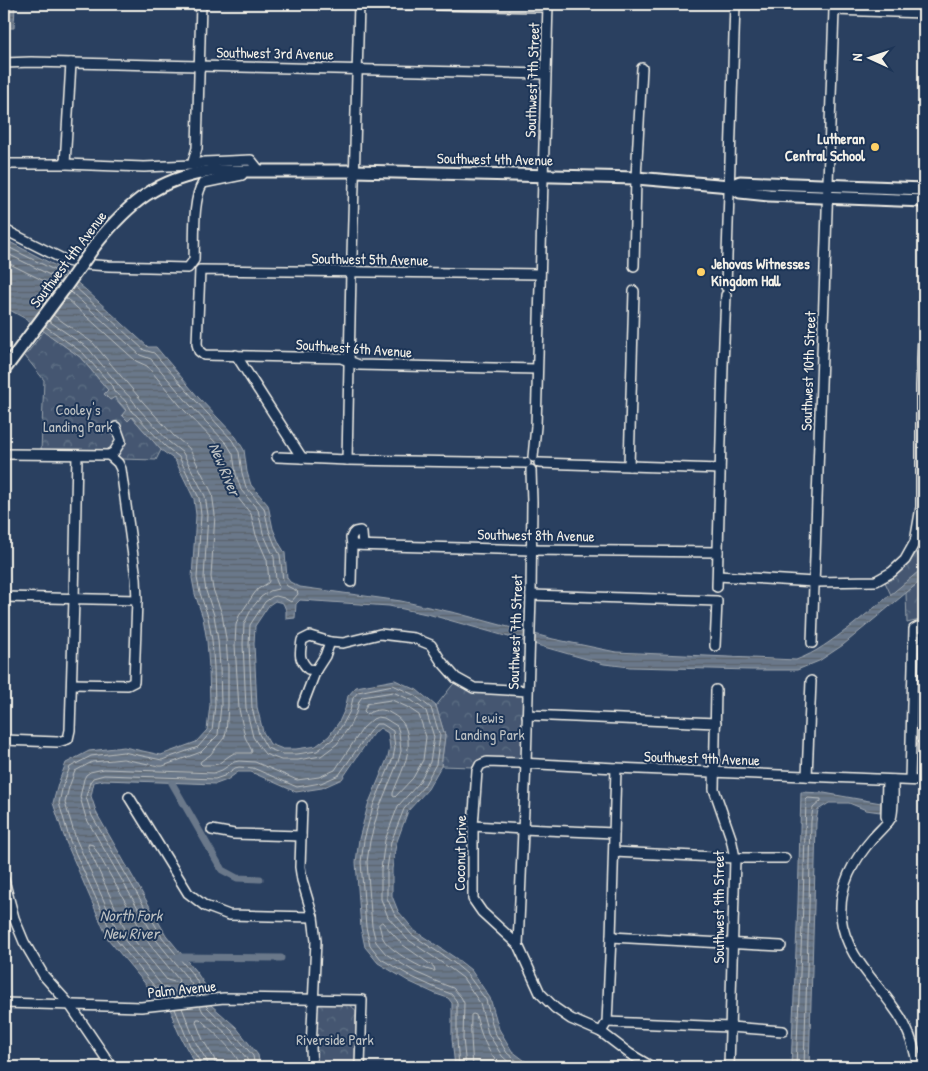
<svg xmlns="http://www.w3.org/2000/svg" width="928" height="1071" viewBox="0 0 928 1071" font-family="'Patrick Hand',sans-serif">
	<defs>
		<pattern id="forest-crowns" width="20" height="18" patternUnits="userSpaceOnUse" patternTransform="scale(1.25)"><rect width="20" height="18" fill="#445771"/><path d="M2 6a3 3 0 1 1 6 0M12 15a3 3 0 1 1 6 0" fill="none" stroke="#607085"/></pattern>
		<pattern id="water-rules" width="6" height="5" patternUnits="userSpaceOnUse" patternTransform="scale(1.25)"><rect width="6" height="5" fill="#6a788a"/><path d="M0 2.5h6" fill="none" stroke="#5b626b"/></pattern>
	</defs>
	<rect width="100%" height="100%" fill="#2a4060"/>
	<filter id="ink" filterUnits="userSpaceOnUse"><feTurbulence type="fractalNoise" baseFrequency=".02" numOctaves="2"/><feDisplacementMap in="SourceGraphic" scale="10" xChannelSelector="R" yChannelSelector="G"/><feConvolveMatrix kernelMatrix="1 2 1 2 8 2 1 2 1" color-interpolation-filters="sRGB"/></filter>
	<g filter="url(#ink)">
		<!-- forest -->
		<g fill="url(#forest-crowns)" stroke="#9ca4ac">
			<polygon points="44,331 80,357 108,390 104,394 110,400 114,397 126,411 122,415 128,421 132,417 161,450 156,460 120,459 41,451 44,380 25,356"/>
			<path d="M916,553L924,561V567L891,595L885,582C902,572 905,569 916,553Z"/>
			<polygon points="924,578 924,619 907,623 906,593"/>
			<polygon points="455,682 471,693 525,694 523,760 481,758 473,767 441,766 445,736 436,706"/>
			<path d="M322,1002C334,1002 349,1000 356,1011L355,1067H313L317,1005Z"/>
		</g>
		<!-- water -->
		<g fill="url(#water-rules)" stroke="#a1a8b0">
			<polygon points="4,4 15,4 14,28 4,28"/>
			<path d="M4,239L58,267L86,290L148,347H156L198,397L236,437L244,450L247,472L251,485L268,505L273,529L279,543L285,553L287,578L290,582L300,587L401,601L456,613L553,639L616,652L796,660C816,653 832,640 849,628C874,608 899,588 924,567V578L843,645L819,661L797,670H751L630,667L604,664L431,615L389,606L300,600L296,604L295,618L286,619V610L283,603L275,601L269,605L255,626L254,644L257,707L263,732L270,744L283,749H296L316,746L329,736L339,722L345,709L348,696L356,687L395,680L417,690L436,706L445,736L441,766L428,789L408,811L396,844L392,869V896L398,911L415,931L457,959L471,970L490,998L499,1029L512,1051L533,1067H455L452,1039V1003L448,998L436,994L410,982L378,963L365,947L361,928L356,862L359,839L368,805L388,757L390,748L388,733L380,728L372,735L342,779L322,788L296,792L251,772H238L227,780L216,784L104,780L94,782L91,796L97,814L166,935L197,973L210,993L213,992L214,994L210,995L211,1005L236,1027L258,1055L260,1067H198C185,1047 172,1024 169,1001L164,1000V999H158L108,939L66,842L53,803L58,784L66,763L89,751L124,747L161,755L196,742L207,730L210,705L209,668L207,641L203,618L195,594L192,578L196,515L194,499L175,460L161,450L132,417L128,421L122,415L126,410L115,397L110,400L104,394L108,390L80,357L28,320L4,307Z"/>
			<polygon points="801,792 824,793 881,803 880,812 866,810 849,803 829,803 818,810 816,822 814,905 809,1067 791,1067 798,903"/>
		</g>
		<g fill="none" stroke-linecap="round" stroke-linejoin="round">
			<!-- shore -->
			<g stroke="#bdc1c2" stroke-width="1">
				<polyline points="4,245 56,271 64,278"/>
				<polyline points="4,252 52,276 60,283"/>
				<polyline points="4,261 48,283 56,289"/>
				<polyline points="74,286 144,350 154,353 195,400 232,440 239,452 242,473 246,487 264,508 269,530 275,545 280,555 283,580 287,586 297,591 298,594 291,602 284,598 276,596 272,597 265,602 250,625 249,645 252,708 259,734 267,748 282,754 297,754 317,751 333,739 343,724 350,711 353,698 358,692 393,685 414,695 431,708 440,736 436,764 424,786 404,809 391,842 387,869 387,898 394,913 411,934 454,963 467,974 486,1000 494,1031 507,1053 524,1067"/>
				<polyline points="71,292 140,355 151,359 190,405 227,444 233,454 236,474 241,490 258,510 263,533 274,557 276,580 279,587 278,589 270,591 261,597 252,608 244,624 243,644 246,708 253,737 261,749 265,754 281,760 298,760 321,756 337,744 349,727 356,713 359,701 362,697 393,692 411,700 426,711 434,737 430,762 419,783 398,806 385,840 381,869 381,899 388,917 407,939 451,969 463,978 480,1003 488,1033 502,1056 514,1067"/>
				<polyline points="53,315 93,343 143,402 174,436 189,448 212,493 215,515 211,577 213,589 222,614 226,639 228,667 228,706 226,733 224,738 210,755 201,761 200,763 202,765 213,765 218,764 229,756 234,753 251,753 252,751 245,737 239,709 235,645 236,625 239,616 254,594 258,589 268,583 269,581 267,560 256,535 251,514 234,493 229,477 226,456 221,448 184,410 147,366 136,361 66,298"/>
				<path d="M49,321L88,348L116,382C122,391 132,397 137,407L169,442L183,453L205,496L208,515L204,578L206,591L214,615L218,640L220,667L221,705L218,735L201,752L163,766H159L123,759L92,762L75,771L69,787L65,803L76,839L118,932L163,987L175,991L179,997"/>
				<path d="M45,326L83,353L112,386L114,392C121,395 129,404 132,412L136,415L165,446L179,457L199,498L201,515L197,578L200,593L208,617L212,640L214,667L215,705L212,731L198,747L162,760L123,752L91,756L70,767L63,785L59,803L70,841L113,936L160,993L169,996L173,998"/>
				<path d="M392,700L407,707L419,715L426,737L423,760L413,778L395,797L393,796V793C400,774 410,759 408,738C406,726 403,720 392,714C383,708 376,709 367,714L364,711L367,704Z"/>
				<polygon points="89,844 93,845 150,945 179,980 178,983 167,980 125,929 88,847"/>
				<path d="M382,922L403,945L434,967L435,971C423,971 390,950 384,940C381,936 381,930 379,925Z"/>
				<polyline points="205,994 193,975 162,937 92,816 86,797 90,782 93,778 104,775 215,779 224,776 235,768 239,767 253,768 297,787 321,783 339,775 369,732 376,724 382,724 393,731 395,748 393,758 373,806 364,840 361,862 366,927 370,945 381,959 412,977 438,989 451,994 456,1000 457,1003 457,1039 459,1067"/>
				<polyline points="199,995 188,979 157,941 86,818 80,797 84,779 86,775 90,772 104,769 214,773 222,770 234,762 239,761 255,762 297,780 319,777 335,770 363,728 373,719 378,717 384,718 397,726 399,732 401,751 398,762 379,808 370,841 367,862 372,926 376,942 386,954 415,972 440,983 453,988 461,997 464,1003 463,1039 466,1067"/>
				<polyline points="200,1006 203,1012 228,1035 247,1059 248,1067"/>
				<polyline points="206,1006 208,1008 232,1031 253,1056 255,1067"/>
				<polyline points="182,1008 196,1043 207,1061 208,1067"/>
				<polyline points="175,1009 190,1046 201,1063 202,1067"/>
				<path d="M216,1067L214,1058L203,1040L196,1022L197,1019H200C211,1030 238,1053 241,1067"/>
				<path d="M473,1067C472,1050 470,1033 471,1015L473,1014L476,1015C480,1033 488,1055 502,1067"/>
				<polyline points="796,1067 803,903 806,800 808,798 821,799 821,801 813,808 811,821 809,905 804,1067"/>
			</g>
			<!-- canal -->
			<g stroke="#6a788a" stroke-width="7">
				<polyline points="172,783 222,870 237,878 260,879"/>
				<polyline points="177,957 281,958"/>
			</g>
			<!-- minor casing -->
			<g stroke="#f4f1e8" stroke-width="12">
				<g id="minor">
					<polyline points="385,4 548,7"/>
					<polyline points="4,63 31,62 545,74"/>
					<polyline points="4,164 65,164 144,167 192,165 205,162 251,160 259,170"/>
					<polyline points="65,164 71,63"/>
					<polyline points="192,165 197,148 201,4"/>
					<path d="M4,231L9,232L67,261L80,264L109,266L188,268L194,260C195,240 192,199 203,183L242,175L243,173"/>
					<polyline points="352,255 359,4"/>
					<polyline points="634,266 636,178 642,68"/>
					<polyline points="726,287 735,4"/>
					<polyline points="236,355 302,458"/>
					<polyline points="537,369 359,365 341,358 204,355 199,351 197,344 200,270 540,274"/>
					<polyline points="4,454 109,455 114,452 121,441 116,427"/>
					<polyline points="277,457 347,460 526,463"/>
					<polyline points="533,457 536,426 548,4"/>
					<polyline points="347,460 351,272"/>
					<polyline points="539,463 720,469"/>
					<polyline points="629,466 634,291"/>
					<polyline points="352,545 531,550 718,552"/>
					<polyline points="718,576 814,582 876,581 892,572 905,560 915,542 921,507 921,386 924,315"/>
					<polyline points="351,582 352,545 351,538 353,534 355,532 360,531 362,533 363,545"/>
					<polyline points="717,587 723,366 726,295"/>
					<polyline points="531,595 717,601 715,646"/>
					<polyline points="4,597 137,600"/>
					<path d="M310,636L330,642L325,656L316,670L308,669C298,658 300,654 302,640Z"/>
					<polyline points="330,642 343,643 380,634 414,638 431,645 441,661 456,678 474,688 527,691"/>
					<polyline points="812,643 834,10 924,13"/>
					<polyline points="72,684 128,685 134,682 137,600 136,578 121,469 118,463 109,455"/>
					<polyline points="716,690 714,789 731,838 735,858 729,1067"/>
					<polyline points="303,704 316,670"/>
					<polyline points="527,715 716,723"/>
					<polyline points="4,740 58,742 68,739 70,730 74,599 77,455"/>
					<polyline points="807,776 811,681"/>
					<polyline points="887,780 886,816 888,822"/>
					<path d="M893,780C893,789 894,811 891,818C887,824 878,832 873,838C853,861 839,885 841,917C845,954 874,979 894,1008C908,1026 914,1045 918,1067"/>
					<polyline points="910,780 914,629 924,624"/>
					<polyline points="129,797 188,893 205,906 229,915 313,917"/>
					<polyline points="302,806 300,867 302,880 313,917 316,941 311,1049 312,1067"/>
					<polyline points="473,826 523,829 614,833"/>
					<polyline points="212,830 234,834 301,836"/>
					<polyline points="614,852 735,858 785,858"/>
					<polyline points="4,880 14,918 24,942 44,976 70,1005 112,1067"/>
					<polyline points="611,937 781,946"/>
					<polyline points="518,945 526,763 531,595 532,502 531,470"/>
					<polyline points="4,1003 141,1007 224,998 362,1000 360,1067"/>
					<polyline points="607,1022 730,1027 783,1031"/>
					<polyline points="601,1032 607,1022 611,937 616,768"/>
					<polyline points="652,1067 630,1054 601,1032 571,1019 555,1008 540,993 518,945 482,912 473,899 473,826 477,771 480,765 487,762 520,763 616,768 924,781"/>
				</g>
			</g>
			<!-- major casing -->
			<g stroke="#f4f1e8" stroke-width="15">
				<g id="major">
					<polyline points="730,186 740,192 769,195 924,201"/>
					<path d="M96,244C129,203 157,179 211,171H355L636,178L730,186L740,182L924,189"/>
					<polyline points="4,370 64,289"/>
				</g>
			</g>
			<!-- minor -->
			<use href="#minor" stroke="#1d3557" stroke-width="9"/>
			<!-- major -->
			<use href="#major" stroke="#1d3557" stroke-width="11"/>
			<!-- major-bridge casing -->
			<g stroke="#f4f1e8" stroke-width="15" stroke-linecap="butt">
				<polyline id="major-bridge" points="64,289 96,244"/>
			</g>
			<!-- major-bridge -->
			<use href="#major-bridge" stroke="#1d3557" stroke-width="11"/>
		</g>
	</g>
	<!-- markers -->
	<g fill="#ffd166" stroke="#1d3557" stroke-width="2">
		<circle cx="875" cy="147" r="5"/>
		<circle cx="701" cy="272" r="5"/>
	</g>
	<g text-anchor="middle" dominant-baseline="central" stroke-width="4" stroke-linejoin="round" paint-order="stroke">
		<!-- street labels -->
		<g font-size="15" fill="#f4f1e8" stroke="#1d3557">
			<text transform="translate(275 53) rotate(1)">Southwest 3rd Avenue</text>
			<text transform="translate(532 80) rotate(-88)">Southwest 7th Street</text>
			<text transform="translate(495 159) rotate(1)">Southwest 4th Avenue</text>
			<text transform="translate(68 259) rotate(-53)">Southwest 4th Avenue</text>
			<text transform="translate(370 259) rotate(1)">Southwest 5th Avenue</text>
			<text transform="translate(354 348) rotate(4)">Southwest 6th Avenue</text>
			<text transform="translate(808 371) rotate(-88)">Southwest 10th Street</text>
			<text transform="translate(536 535) rotate(1)">Southwest 8th Avenue</text>
			<text transform="translate(515 632) rotate(-88)">Southwest 7th Street</text>
			<text transform="translate(702 758) rotate(2)">Southwest 9th Avenue</text>
			<text transform="translate(460 853) rotate(-89)">Coconut Drive</text>
			<text transform="translate(718 907) rotate(-90)">Southwest 9th Street</text>
			<text transform="translate(182 989) rotate(-6)">Palm Avenue</text>
		</g>
		<!-- poi labels -->
		<g font-size="15" font-weight="bold" fill="#f4f1e8" stroke="#1d3557" text-anchor="end">
			<text x="865" y="138">Lutheran<tspan x="865" dy="17">Central School</tspan></text>
			<text x="711" y="263" text-anchor="start">Jehovas Witnesses<tspan x="711" dy="17">Kingdom Hall</tspan></text>
		</g>
		<!-- park labels -->
		<g font-size="15" fill="#bfc3c4" stroke="#1d3557">
			<text x="78" y="409">Cooley's<tspan x="78" dy="17">Landing Park</tspan></text>
			<text x="490" y="717">Lewis<tspan x="490" dy="17">Landing Park</tspan></text>
			<text x="335" y="1039">Riverside Park</text>
		</g>
		<!-- water labels -->
		<g font-size="16" font-style="italic" fill="#bdc1c2" stroke="#1d3557">
			<text transform="translate(225 469) rotate(67)">New River</text>
			<text x="131" y="915">North Fork<tspan x="131" dy="18">New River</tspan></text>
		</g>
	</g>
	<!-- margin -->
	<rect width="928" height="1071" fill="none" stroke="#1d3557" stroke-width="20"/>
	<rect x="10" y="10" width="908" height="1051" fill="none" stroke="#f4f1e8" stroke-width="2" filter="url(#ink)"/>
	<!-- north arrow -->
	<g transform="translate(870 58) rotate(273)" stroke="#1d3557" stroke-width="4" paint-order="stroke">
	<path d="M0-4L9 19L0 12L-9 19Z" fill="#f4f1e8"/>
	<text y="-8" font-size="14" font-weight="bold" text-anchor="middle" fill="#f4f1e8">N</text>
	</g>
</svg>
